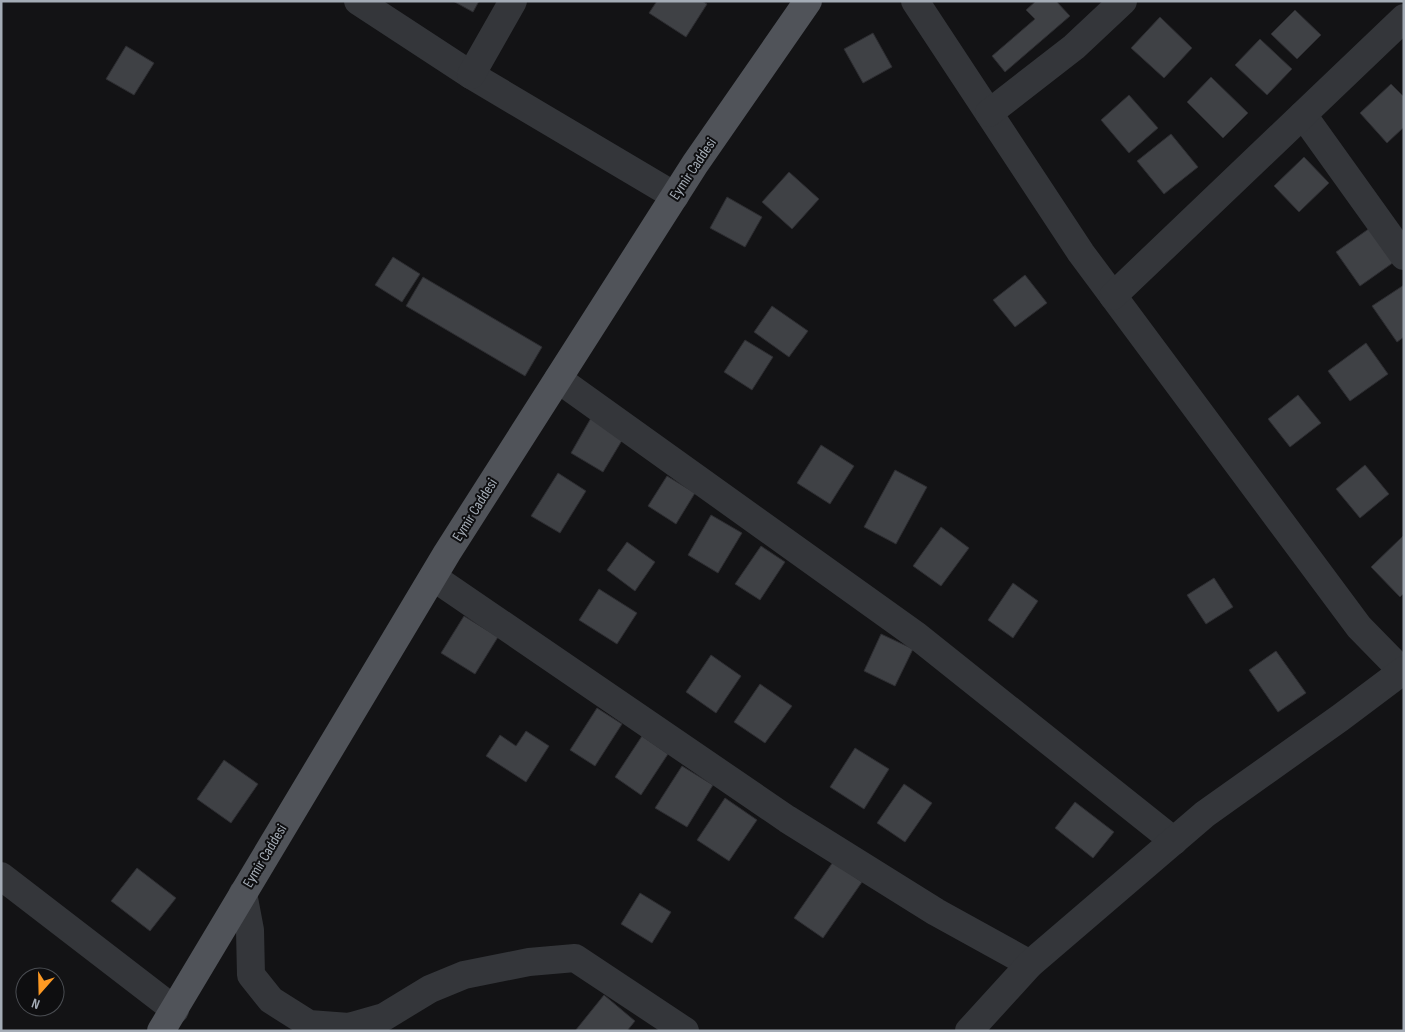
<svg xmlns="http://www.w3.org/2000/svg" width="1405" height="1032" viewBox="0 0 1405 1032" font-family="'Sofia Sans Condensed',sans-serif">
	<rect width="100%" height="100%" fill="#131315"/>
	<!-- building -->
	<g fill="#3f4145" stroke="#2d2d31">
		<polygon points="453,1 479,1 473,12"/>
		<polygon points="657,1 702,1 707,4 686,37 649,13"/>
		<polygon points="1036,1 1056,1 1070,16 1005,72 992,56 1035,19 1026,10"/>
		<polygon points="1295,10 1321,35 1297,59 1271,34"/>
		<polygon points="1160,17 1192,48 1164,78 1131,48"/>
		<polygon points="873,33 892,67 863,83 844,49"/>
		<polygon points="1260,39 1292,69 1267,95 1235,65"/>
		<polygon points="126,46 154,63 134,95 106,79"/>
		<polygon points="1211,77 1248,113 1223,138 1187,102"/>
		<polygon points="1391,84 1404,97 1404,127 1387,143 1360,113"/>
		<polygon points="1129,95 1158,128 1129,153 1101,120"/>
		<polygon points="1171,134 1198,167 1164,194 1137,161"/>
		<polygon points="1304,157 1329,183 1299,212 1274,186"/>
		<polygon points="789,172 819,199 792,229 762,202"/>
		<polygon points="727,197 762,217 745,247 710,228"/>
		<polygon points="1370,228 1394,262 1360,286 1336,252"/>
		<polygon points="393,257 420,274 402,302 375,285"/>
		<polygon points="1025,275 1047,303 1015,327 993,300"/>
		<polygon points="423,277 542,347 525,376 406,306"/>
		<polygon points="1404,285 1404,337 1397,342 1372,306"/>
		<polygon points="772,306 808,331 789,357 754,332"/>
		<polygon points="745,340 773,357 752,390 724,372"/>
		<polygon points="1366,343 1388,374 1350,401 1328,371"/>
		<polygon points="1298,395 1321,423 1290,447 1268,419"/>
		<polygon points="591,418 624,437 603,472 571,453"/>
		<polygon points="821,445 854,466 830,504 797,483"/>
		<polygon points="1365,465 1389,494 1360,518 1336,489"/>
		<polygon points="895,470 927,487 896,544 864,527"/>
		<polygon points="558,473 586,491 560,533 531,516"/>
		<polygon points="667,476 695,493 676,524 648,506"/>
		<polygon points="711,515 742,533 718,573 688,555"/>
		<polygon points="941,527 969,548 941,586 913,566"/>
		<polygon points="1403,536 1404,593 1400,597 1371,567"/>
		<polygon points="627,542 655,562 635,591 607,570"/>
		<polygon points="761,546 785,562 760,600 735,584"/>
		<polygon points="1214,578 1233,607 1206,624 1187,595"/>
		<polygon points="1013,583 1038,601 1013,638 988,620"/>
		<polygon points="599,589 637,613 617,644 579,620"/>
		<polygon points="464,616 498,637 475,674 441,653"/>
		<polygon points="881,634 913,649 895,686 864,671"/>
		<polygon points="1276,651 1306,693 1278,712 1249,670"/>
		<polygon points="711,655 741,676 716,713 686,692"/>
		<polygon points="760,684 792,706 765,743 734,722"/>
		<polygon points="597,708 622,724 595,766 570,750"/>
		<polygon points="526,731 549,746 526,782 486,756 500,735 516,746"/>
		<polygon points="642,736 668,754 641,795 615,777"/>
		<polygon points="855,748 889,769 864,809 830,787"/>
		<polygon points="224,760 258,784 231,823 197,799"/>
		<polygon points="682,766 713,785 687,827 655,808"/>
		<polygon points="904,784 932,803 905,842 877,823"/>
		<polygon points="725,798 757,820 729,861 697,840"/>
		<polygon points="1075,802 1114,832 1093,858 1055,828"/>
		<polygon points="833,862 862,882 823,938 794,918"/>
		<polygon points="137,868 176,898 150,931 111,901"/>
		<polygon points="640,893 671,912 652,943 621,924"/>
		<polygon points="604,995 635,1021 627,1031 575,1031"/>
	</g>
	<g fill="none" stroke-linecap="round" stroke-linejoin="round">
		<!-- minor -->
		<g stroke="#34363a" stroke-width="28">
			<polyline points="358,1 471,75 675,196"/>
			<polyline points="915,1 1081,253 1359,627 1404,673"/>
			<polyline points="471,75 513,1"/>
			<polyline points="989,113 1074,47 1123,1"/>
			<polyline points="1303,115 1404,256"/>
			<polyline points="1113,296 1404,18"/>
			<polyline points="558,379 917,636 1174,841"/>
			<polyline points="433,577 787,819 936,912 1030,964"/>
			<polyline points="1,876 175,1010"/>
			<polyline points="243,893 250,930 251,975 271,1000 309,1024 349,1027 384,1017 430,989 464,975 529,962 575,958 685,1031"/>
			<polyline points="969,1031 1030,964 1205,814 1340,718 1404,670"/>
		</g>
		<!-- major -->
		<polyline stroke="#505359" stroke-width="28" points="161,1031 447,553 695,164 808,1"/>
	</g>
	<g text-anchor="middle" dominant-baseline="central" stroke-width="4" stroke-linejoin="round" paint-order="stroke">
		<!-- street labels -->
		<g font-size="15" fill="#a4acb6" stroke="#0e0e10">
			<text transform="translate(693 169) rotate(-56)">Eymir Caddesi</text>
			<text transform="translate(475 510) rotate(-58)">Eymir Caddesi</text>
			<text transform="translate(265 856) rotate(-59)">Eymir Caddesi</text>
		</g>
	</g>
	<!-- border -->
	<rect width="1405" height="1032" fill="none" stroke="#a4acb6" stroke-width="5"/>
	<!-- north arrow -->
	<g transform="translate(40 992) rotate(200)"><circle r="24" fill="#0e0e10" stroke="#4a4d52"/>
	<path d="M0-4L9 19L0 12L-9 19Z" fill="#fd9923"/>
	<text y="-8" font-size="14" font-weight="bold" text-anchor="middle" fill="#a4acb6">N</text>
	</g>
</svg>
